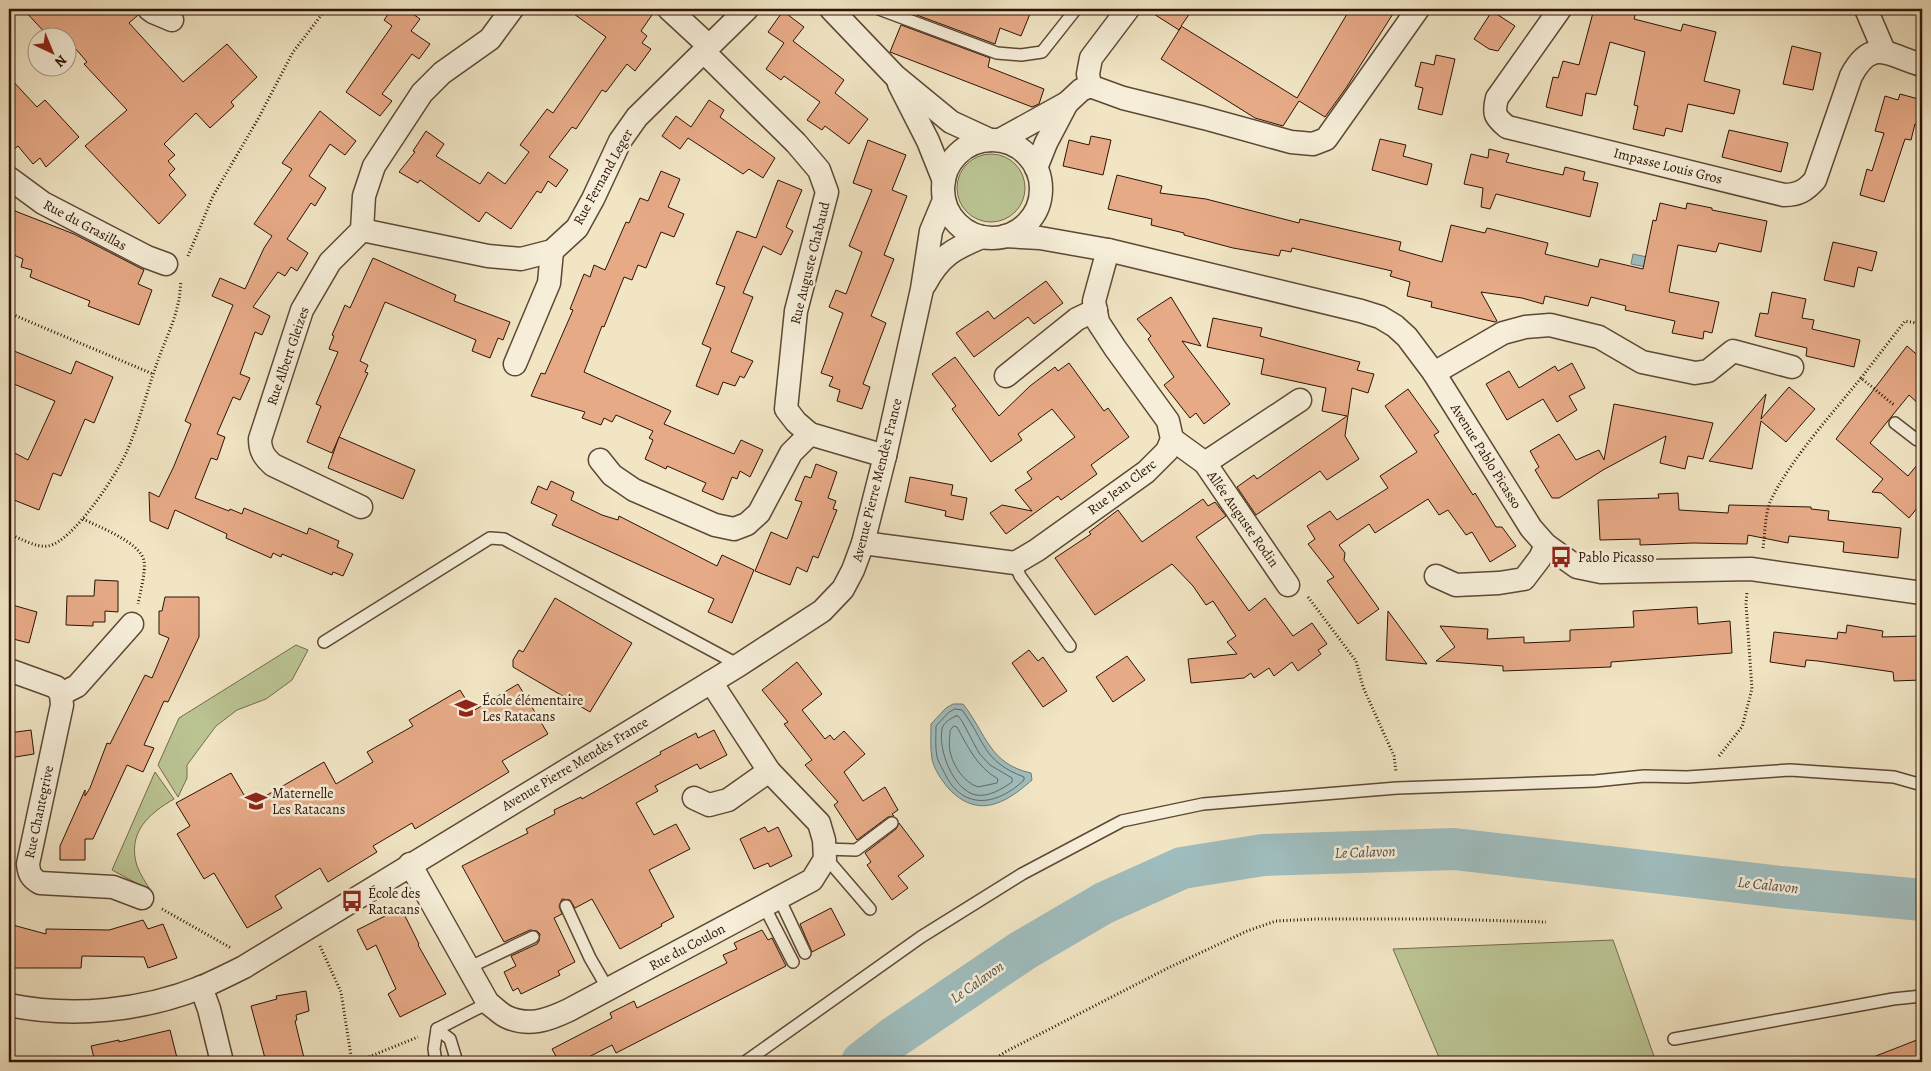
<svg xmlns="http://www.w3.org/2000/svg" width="1931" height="1071" viewBox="0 0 1931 1071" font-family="Alegreya,serif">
	<rect width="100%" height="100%" fill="#f1e5c4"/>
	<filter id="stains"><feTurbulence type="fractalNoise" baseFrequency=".004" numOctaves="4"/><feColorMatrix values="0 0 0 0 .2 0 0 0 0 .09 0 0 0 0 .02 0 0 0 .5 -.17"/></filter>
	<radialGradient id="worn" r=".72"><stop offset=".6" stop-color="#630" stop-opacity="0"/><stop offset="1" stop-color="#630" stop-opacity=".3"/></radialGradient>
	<!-- green -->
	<g fill="#bbc493" stroke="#746c4c">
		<circle cx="991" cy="188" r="34"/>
		<polygon points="296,645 308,650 292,680 266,699 237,710 216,726 187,765 187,778 178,797 158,765 179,718"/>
		<path d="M155,772L174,799C148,814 127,833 137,866C140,874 146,883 151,891L112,870Z"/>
		<polygon points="1613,940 1656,1062 1441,1062 1393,949"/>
	</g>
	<!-- water -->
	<g fill="#9fbdbe" stroke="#717974">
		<polygon points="1633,254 1661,260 1660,270 1631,264"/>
		<path d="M953,704H963C986,733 989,764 1031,773L1032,780C1005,804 978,819 949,789C942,781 934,769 932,759C930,747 931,736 931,724L946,708Z"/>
	</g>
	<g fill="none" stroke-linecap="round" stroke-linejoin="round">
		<!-- shore -->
		<g stroke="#666862" stroke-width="1">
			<path d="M955,709L962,710C986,742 982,761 1024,777V780C1000,803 967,812 947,778C944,771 939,764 937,757C935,747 936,737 936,726L948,713Z"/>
			<path d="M956,716H958L962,721L979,753L990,765L1012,778V782C1002,789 989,797 976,795C953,790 938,750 942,729C943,723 951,718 956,716Z"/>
			<path d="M954,726L957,727C968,747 977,767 998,779L997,783L978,787C965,783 954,767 951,755C948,747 950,738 950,731Z"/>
		</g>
		<!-- river -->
		<polyline stroke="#9fbdbe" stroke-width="42" points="862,1062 893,1038 1022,951 1104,903 1182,868 1263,855 1454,849 1781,887 1922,900"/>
	</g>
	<!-- building -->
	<g fill="#e7aa87" stroke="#2d1305">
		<polygon points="23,9 136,9 138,15 129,23 183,82 227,44 257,77 231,102 234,106 210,128 196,113 164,144 175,155 168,161 175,169 169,175 186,195 159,224 85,146 127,110 84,64 87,62 68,40 68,38 50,38"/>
		<polygon points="392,9 406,9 420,19 411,31 430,44 419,59 412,54 382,94 392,101 380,116 346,92 392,26 384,20"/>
		<polygon points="567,9 656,9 641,31 647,36 642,43 651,49 635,71 627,64 606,92 602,90 576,129 572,127 549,157 568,170 556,187 548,181 541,193 537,191 511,229 486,212 479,222 420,180 418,183 399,172 415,152 413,151 426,131 444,144 436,156 480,184 488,172 505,184 529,152 520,145 547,109 553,113 606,37"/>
		<polygon points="907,9 1032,9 1021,36 1000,28 995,44 906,11"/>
		<polygon points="1146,9 1193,9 1181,26 1297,98 1350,9 1396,9 1346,88 1325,117 1299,101 1283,126 1255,118 1161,59 1181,27 1179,30"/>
		<polygon points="1594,9 1637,9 1634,19 1681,31 1683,24 1716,32 1704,81 1740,90 1734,114 1688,104 1682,132 1666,128 1664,136 1633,129 1638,106 1634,105 1645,52 1610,42 1596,95 1586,93 1582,116 1546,107 1553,77 1558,78 1563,61 1579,65"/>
		<polygon points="783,11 804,27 793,41 844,80 835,93 868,119 849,144 825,126 822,130 807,120 820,102 784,76 781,80 766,69 784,43 768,32"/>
		<polygon points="1492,11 1515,26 1498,51 1489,49 1474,39"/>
		<polygon points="901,25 990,58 988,67 1044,89 1039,104 1032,107 890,52"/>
		<polygon points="1792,46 1821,53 1813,90 1783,84"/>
		<polygon points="1436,55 1455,59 1442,115 1418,109 1423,88 1415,86 1421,62 1434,65"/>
		<polygon points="9,77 37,107 45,100 79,137 46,167 40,158 33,164 18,146 9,153"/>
		<polygon points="1900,94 1922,100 1922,127 1915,124 1911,140 1905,139 1884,202 1860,195 1867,169 1872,171 1884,133 1875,131 1885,96 1898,100"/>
		<polygon points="709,100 724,110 720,117 775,158 763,178 749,169 743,174 688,138 680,149 662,136 676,116 691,127"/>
		<polygon points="320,111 356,141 345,155 330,144 309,176 326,188 315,206 311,203 287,239 308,253 297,271 291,267 285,276 278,272 253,307 270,316 262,335 255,332 240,374 250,378 240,400 233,397 217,434 225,437 217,460 211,458 195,498 229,511 230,509 242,514 244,508 307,534 309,528 339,541 337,547 353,554 343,576 333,572 332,575 282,554 281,557 273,553 271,558 226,538 227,534 175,510 168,529 150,521 149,492 159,497 174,466 191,424 185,421 233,305 212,296 220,278 245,289 264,248 272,236 254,224 292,169 282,163"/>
		<polygon points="1729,130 1788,143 1781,172 1722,157"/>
		<polygon points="1091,136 1111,140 1103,175 1063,166 1069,140 1089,145"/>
		<polygon points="1380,139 1406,145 1403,156 1432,164 1427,185 1372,170"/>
		<polygon points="868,140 906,155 892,190 907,196 884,255 894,259 871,316 886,323 863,384 870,387 862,409 837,401 840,390 829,386 833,377 821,373 843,313 829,307 836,290 846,294 862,252 849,246 872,190 853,183"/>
		<polygon points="1489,149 1509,154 1506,162 1536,169 1563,175 1565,167 1585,172 1583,180 1598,183 1590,217 1496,194 1490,209 1481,207 1483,188 1464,184 1471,154 1488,158"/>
		<polygon points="661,171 680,179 668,207 684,214 674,237 661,232 646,268 638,265 632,280 624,277 604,327 602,326 584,372 671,411 664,424 734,454 741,440 763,450 750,477 740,471 737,479 732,477 723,500 702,491 706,483 667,466 666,469 645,459 653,440 649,438 653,431 616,415 612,422 604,418 601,425 582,418 585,412 531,396 541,373 545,374 573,310 570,309 584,274 590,277 594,265 605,270 626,222 629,223 640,198 648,201"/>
		<polygon points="1117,175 1162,186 1160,193 1206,199 1299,223 1300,219 1401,242 1399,250 1442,262 1451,225 1485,233 1487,228 1548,243 1545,254 1598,267 1600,259 1643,269 1653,220 1656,221 1660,203 1686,209 1687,203 1712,208 1712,210 1767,221 1761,252 1719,243 1716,252 1678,245 1669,292 1719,302 1712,333 1704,331 1703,339 1672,333 1675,321 1625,310 1626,306 1591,297 1588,306 1545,296 1543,304 1522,298 1481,292 1497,321 1495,322 1431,307 1432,302 1407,296 1410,282 1390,276 1392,271 1292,248 1291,252 1281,250 1279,256 1233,248 1184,235 1184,233 1151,225 1152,219 1108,209"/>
		<polygon points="778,180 802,190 786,227 793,231 781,255 763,246 743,293 753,297 731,352 753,361 744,378 740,376 735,386 723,382 718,395 696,386 711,348 702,344 725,287 716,284 737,231 756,238"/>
		<polygon points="15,211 74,234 144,270 138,284 152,290 139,325 88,306 90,301 30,277 32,270 21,267 23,259 9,253 9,225"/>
		<polygon points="1833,242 1877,252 1872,271 1858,267 1854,287 1824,280"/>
		<polygon points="373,258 456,295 454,301 510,322 503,340 498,338 490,358 472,351 476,340 385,302 360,361 368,365 365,372 368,373 332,453 307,442 321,406 316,404 338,352 329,349 334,336 332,335 345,305 350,308"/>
		<polygon points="1046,281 1063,303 1034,324 1028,317 974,357 956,333 988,311 994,319"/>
		<polygon points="1772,292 1806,299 1802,318 1814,320 1812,329 1860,340 1854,367 1806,356 1807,348 1755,336 1760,313 1768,314"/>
		<polygon points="1171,297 1201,346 1182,341 1230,404 1204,424 1196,413 1190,418 1164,385 1174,377 1148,339 1151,336 1137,319"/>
		<polygon points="1213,318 1262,328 1260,336 1360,362 1357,370 1374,374 1368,393 1352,388 1345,436 1359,459 1327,480 1320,471 1256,515 1237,487 1254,475 1257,479 1347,416 1322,411 1326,388 1261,374 1264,359 1207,347"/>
		<polygon points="1907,346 1922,359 1922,407 1909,395 1870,443 1908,476 1922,459 1922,502 1909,518 1881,493 1872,492 1883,479 1836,439"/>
		<polygon points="9,349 71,374 76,361 113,377 94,423 85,419 61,476 53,473 39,510 9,498 9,450 28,460 55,401 9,382"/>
		<polygon points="955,357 999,416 1030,386 1055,367 1058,371 1069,363 1104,411 1108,408 1129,437 1091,465 1097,474 1061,500 1058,496 1006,534 990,513 1002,505 1032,511 1015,490 1032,479 1027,472 1075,437 1052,409 1018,434 1022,440 991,462 952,409 956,406 932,374"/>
		<polygon points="1572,363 1585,388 1569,396 1577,410 1557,422 1543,399 1507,420 1486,384 1509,371 1519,388 1555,366 1558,371"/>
		<polygon points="1789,387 1815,409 1786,442 1761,421 1752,469 1709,461 1766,394 1761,419"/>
		<polygon points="1408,389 1439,432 1434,435 1473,495 1475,493 1496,527 1502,527 1516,546 1490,562 1472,532 1466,535 1448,510 1439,515 1428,499 1375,533 1369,524 1339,545 1345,553 1344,560 1379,609 1358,624 1327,581 1334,577 1308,544 1315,539 1307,526 1330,511 1337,520 1388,488 1380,476 1417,452 1385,406"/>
		<polygon points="1614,404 1713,423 1703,459 1688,456 1685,469 1660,463 1666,436 1603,470 1559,498 1552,498 1535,470 1539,467 1530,451 1559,434 1576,460 1599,450 1604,460"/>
		<polygon points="339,437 415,470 403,499 328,468"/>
		<polygon points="816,464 837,472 828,498 836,501 833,509 837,510 818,558 813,556 807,572 797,567 790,585 755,571 771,532 787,539 802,502 795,500 805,476 811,478"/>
		<polygon points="910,477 953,485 951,495 967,498 963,520 945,516 946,511 905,502"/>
		<polygon points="551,481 574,492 571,500 602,515 618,520 619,516 717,566 722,555 754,570 732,623 708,612 714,599 552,525 557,515 531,503 538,486 547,490"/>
		<polygon points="1678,493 1679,510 1728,513 1729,505 1811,507 1811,509 1829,511 1828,520 1901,528 1898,558 1843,552 1844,542 1789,536 1788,543 1748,535 1747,544 1693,543 1640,545 1640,539 1600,540 1598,500 1659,498 1658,494"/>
		<polygon points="1203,499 1208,506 1215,502 1226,516 1196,537 1249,611 1265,598 1293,636 1312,623 1327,644 1318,650 1321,654 1298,671 1292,662 1274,676 1269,668 1254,678 1251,673 1244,678 1191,683 1188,659 1237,654 1227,642 1236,636 1213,601 1206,605 1193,586 1172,564 1095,615 1055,558 1091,534 1089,532 1118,510 1142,542"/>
		<polygon points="95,580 118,581 118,612 105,611 105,622 93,622 93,626 66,625 67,596 94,596"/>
		<polygon points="165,597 199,597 199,637 168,702 164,701 144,745 154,748 143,772 127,765 93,839 85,839 85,860 60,860 60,846 85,790 85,796 90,788 107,743 110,744 116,732 145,675 152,678 169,638 159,634 159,611 162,611"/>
		<polygon points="555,598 632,643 590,712 513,667 513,660 519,650 523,652"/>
		<polygon points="9,604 37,612 29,643 9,638"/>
		<polygon points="1697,607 1698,624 1730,621 1732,653 1611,662 1611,667 1503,671 1503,666 1436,661 1455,647 1440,626 1488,629 1487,639 1524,637 1524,643 1570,641 1570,630 1634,627 1633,611"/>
		<polygon points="1388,611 1427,664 1386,660"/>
		<polygon points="1847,625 1883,631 1882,637 1922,636 1922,680 1894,681 1893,672 1818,661 1806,660 1805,667 1770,662 1774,632 1837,639 1838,632 1846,633"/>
		<polygon points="1029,650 1038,661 1043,657 1067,691 1043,707 1012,663"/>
		<polygon points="1127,656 1145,680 1113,702 1096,677"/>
		<polygon points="797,662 822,694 802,710 825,739 830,735 834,740 844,731 865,754 844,772 863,801 885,787 898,810 892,814 894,816 888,817 857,840 834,805 838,802 805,765 812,760 784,724 788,722 762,690"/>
		<polygon points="518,684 548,734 502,761 509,772 415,829 412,823 373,846 377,852 328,882 320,868 275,896 282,908 247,928 214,873 204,879 177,834 190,826 176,803 231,773 250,805 324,762 336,784 373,762 367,752 413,726 409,720 460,690 473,711"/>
		<polygon points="31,730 34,754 9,758 9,733"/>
		<polygon points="714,730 727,755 700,769 697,764 655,786 658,791 636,803 654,835 676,824 690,849 649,870 674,917 661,924 662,926 620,949 592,899 575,908 570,900 562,899 559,906 562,914 554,918 575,962 558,971 560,975 521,994 518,988 513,991 504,972 516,966 511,956 537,944 539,941 540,934 537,931 530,930 504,942 462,866 528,833 526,829 555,814 554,810 581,797 582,799 661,754 660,752 696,733 698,738"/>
		<polygon points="899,823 924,856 898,876 908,888 892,900 867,865 871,862 865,853 896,829"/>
		<polygon points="765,827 768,832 778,827 792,856 770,867 768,863 754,869 740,839"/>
		<polygon points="401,908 419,944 418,945 446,994 400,1017 388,994 396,989 376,945 367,950 357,930"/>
		<polygon points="831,908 845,935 812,952 800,924"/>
		<polygon points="143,920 148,929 163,924 177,958 148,968 144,957 82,956 81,968 9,968 9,924 46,934 46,929 109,930"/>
		<polygon points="762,930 768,940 772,938 786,966 616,1053 612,1045 579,1062 559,1062 552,1049 612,1018 610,1013 634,1001 637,1008 727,963 723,955 737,949 734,943"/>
		<polygon points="306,991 309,1011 296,1015 297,1020 295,1021 305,1062 266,1062 251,1006 277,999 276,996"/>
		<polygon points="170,1030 178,1062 95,1062 91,1046 119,1040 119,1042"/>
		<polygon points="1922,1038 1922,1062 1863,1062 1863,1061"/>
	</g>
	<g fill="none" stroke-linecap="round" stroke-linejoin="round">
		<!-- lane casing -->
		<g stroke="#5e4835" stroke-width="14">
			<g id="lane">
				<polyline points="879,9 997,53 1021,55 1042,52 1076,9"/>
				<polyline points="1895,423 1917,440 1922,440"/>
				<polyline points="1015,563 1020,576 1070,646"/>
				<polyline points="324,642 490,538 504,539 739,665"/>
				<polyline points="824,849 856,850 892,823"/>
				<polyline points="825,859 833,866 870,909"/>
				<polyline points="779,898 805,953"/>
				<polyline points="566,906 590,958 608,989"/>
				<polyline points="764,906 793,962"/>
				<polyline points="468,968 533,937"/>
				<polyline points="1674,1039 1893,999 1922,996"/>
				<polyline points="436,1062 434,1049 437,1029"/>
				<polyline points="457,1062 450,1039 437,1029 488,1003"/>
				<polyline points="745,1062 921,937 1022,874 1122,821 1203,804 1397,788 1595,781 1644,776 1687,777 1790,770 1894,777 1922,785"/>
			</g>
		</g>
		<!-- street casing -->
		<g stroke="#5e4835" stroke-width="25">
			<g id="street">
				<polyline points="149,9 153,12 172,20"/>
				<polyline points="669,9 709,46"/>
				<polyline points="831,9 895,76 951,122 990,140"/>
				<path d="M1560,9L1497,98C1493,114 1495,117 1507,127L1784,195C1799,195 1806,190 1815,180L1851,76C1872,36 1889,56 1922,65"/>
				<polyline points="1866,9 1884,51"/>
				<polyline points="704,52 796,143 819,170 827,192 796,311 786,409 796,422 810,434 885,456"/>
				<polyline points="899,84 928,141 944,181"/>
				<polyline points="1090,86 1123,98 1204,118 1291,142 1313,144 1326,139 1418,9"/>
				<polyline points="1090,86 1088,74 1091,58 1128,9"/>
				<polyline points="1000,140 1067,103 1081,90 1090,86"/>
				<circle cx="992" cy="189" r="49"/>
				<polyline points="1036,168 1046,143 1067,103"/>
				<polyline points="9,178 43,203 147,257 166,264"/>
				<polyline points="362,230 488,256 521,259 552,251 577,228 593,199 620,141 637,117 747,9"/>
				<polyline points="1005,236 1040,238 1108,250 1361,311 1380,317 1395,326 1407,337 1434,373 1531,528 1546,545 1577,567 1601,572 1751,569 1922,593"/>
				<path d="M925,284C940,256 953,249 982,237"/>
				<polyline points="515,364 549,283 552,251"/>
				<polyline points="1434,373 1503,333 1525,327 1550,325 1599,337 1642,362 1695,373 1708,371 1733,351 1792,367"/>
				<polyline points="1006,376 1077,319 1096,310"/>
				<polyline points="1172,439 1205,463 1288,585"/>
				<polyline points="600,460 612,475 634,490 715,525 734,529 747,524 759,513 791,453 810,434"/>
				<polyline points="1205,463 1300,400"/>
				<path d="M361,507L273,465C264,457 260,451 260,439L302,310L330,262L362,230L364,196L374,166L422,93L442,73L490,39L512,9"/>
				<polyline points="863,543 1015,563 1037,550 1146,472 1167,451 1172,439 1168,421 1115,348 1098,322 1094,301 1108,250"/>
				<polyline points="1436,576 1456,585 1499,583 1524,579 1540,558 1546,545"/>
				<path d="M9,670L56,687L61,694L62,705L28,864C29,874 31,878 40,883L113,887L142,898"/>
				<polyline points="61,694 77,686 132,624"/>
				<polyline points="694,798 709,805 728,800 769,771"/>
				<path d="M410,864L488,1003C494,1007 500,1014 507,1017C529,1027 548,1020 569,1010L812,880L825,859L824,840L819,823L769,771L711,682"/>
				<polyline points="201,987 209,1009 222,1062"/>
				<path d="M9,1005C72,1018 142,1011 202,987C216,981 230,974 244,967L739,665L822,611L843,589L853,570L863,543L885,456L922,289L931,231L944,200"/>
			</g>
		</g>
		<!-- path -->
		<g stroke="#2d1305" stroke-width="3" stroke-dasharray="1 2.5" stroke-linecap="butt">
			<polyline points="188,256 213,196 258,119 293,52 326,9"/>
			<polyline points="9,313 153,374"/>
			<polyline points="1861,378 1905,321 1916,323 1922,316"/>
			<path d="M83,519C99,527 140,542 144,561C146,571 140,593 138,604"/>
			<path d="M9,534C20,538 36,548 48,546C73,542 117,474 127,451C138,426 145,398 154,372C161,349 173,327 178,304C180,297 180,289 181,281"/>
			<path d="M1763,548C1765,534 1765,515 1770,502C1789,461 1832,414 1861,378L1894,405"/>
			<polyline points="1308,597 1356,661 1363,687 1394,756 1396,772"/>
			<polyline points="1719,756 1742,727 1752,689 1746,604 1747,592"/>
			<polyline points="162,909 231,948"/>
			<polyline points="320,946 341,992 352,1062"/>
			<polyline points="356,1062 418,1037"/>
			<polyline points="991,1062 1005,1052 1168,968 1247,931 1276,921 1317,919 1441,919 1546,922"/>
		</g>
		<!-- lane -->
		<use href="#lane" stroke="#f6eed9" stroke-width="11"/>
		<!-- street -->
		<use href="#street" stroke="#f6eed9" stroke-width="22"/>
	</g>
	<!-- icons -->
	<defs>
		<g id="bus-bare" transform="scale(1.725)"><path d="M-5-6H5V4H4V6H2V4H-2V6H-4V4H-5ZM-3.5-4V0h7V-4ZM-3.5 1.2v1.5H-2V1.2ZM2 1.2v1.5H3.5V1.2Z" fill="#8f2418" stroke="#f6eed9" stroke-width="2.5" paint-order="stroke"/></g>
		<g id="school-bare" transform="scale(1.725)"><path d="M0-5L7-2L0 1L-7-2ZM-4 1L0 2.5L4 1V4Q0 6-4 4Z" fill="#8f2418" stroke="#f6eed9" stroke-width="2.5" paint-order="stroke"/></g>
	</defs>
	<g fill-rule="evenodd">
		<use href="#bus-bare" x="1561" y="557"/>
		<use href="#school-bare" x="466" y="708"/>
		<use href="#school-bare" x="256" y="801"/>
		<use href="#bus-bare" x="352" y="901"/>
	</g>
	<g text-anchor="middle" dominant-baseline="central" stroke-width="5" stroke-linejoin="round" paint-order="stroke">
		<!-- street labels -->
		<g font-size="14" fill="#2d1305" stroke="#f6eed9">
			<text transform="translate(1668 166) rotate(14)">Impasse Louis Gros</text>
			<text transform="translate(603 177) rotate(-61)">Rue Fernand Leger</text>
			<text transform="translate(85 225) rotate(28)">Rue du Grasillas</text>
			<text transform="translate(810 263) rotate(-76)">Rue Auguste Chabaud</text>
			<text transform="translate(288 356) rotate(-71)">Rue Albert Gleizes</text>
			<text transform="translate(1486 456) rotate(58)">Avenue Pablo Picasso</text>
			<text transform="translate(877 480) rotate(-76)">Avenue Pierre Mendès France</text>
			<text transform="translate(1122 487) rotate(-37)">Rue Jean Clerc</text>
			<text transform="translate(1243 519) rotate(55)">Allée Auguste Rodin</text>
			<text transform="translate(575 764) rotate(-31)">Avenue Pierre Mendès France</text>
			<text transform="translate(39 812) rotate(-78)">Rue Chantegrive</text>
			<text transform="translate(687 947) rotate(-28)">Rue du Coulon</text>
		</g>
		<!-- poi labels -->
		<g font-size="14" fill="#2d1305" stroke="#f6eed9" text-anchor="start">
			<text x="1578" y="557">Pablo Picasso</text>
			<text x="482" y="700">École élémentaire<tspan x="482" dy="16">Les Ratacans</tspan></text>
			<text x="272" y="793">Maternelle<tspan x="272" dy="16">Les Ratacans</tspan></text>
			<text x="368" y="893">École des<tspan x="368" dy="16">Ratacans</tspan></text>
		</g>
		<!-- water labels -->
		<g font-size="15" font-style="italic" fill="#554e46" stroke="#f6eed9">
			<text transform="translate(1365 852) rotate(-2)">Le Calavon</text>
			<text transform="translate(1768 885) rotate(6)">Le Calavon</text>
			<text transform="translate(977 982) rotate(-35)">Le Calavon</text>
		</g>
	</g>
	<!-- margin -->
	<rect width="1931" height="1071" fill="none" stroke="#f1e5c4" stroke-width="30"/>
	<rect x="10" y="10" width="1911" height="1051" fill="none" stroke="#2d1305" stroke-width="2.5"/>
	<rect x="15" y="15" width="1901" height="1041" fill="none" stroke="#2d1305"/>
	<!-- north arrow -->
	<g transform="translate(52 52) rotate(136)"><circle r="24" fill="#f6eed9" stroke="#a69684"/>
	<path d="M0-4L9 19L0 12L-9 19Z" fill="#8f2418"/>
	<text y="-8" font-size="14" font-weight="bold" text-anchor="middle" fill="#2d1305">N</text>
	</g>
	<rect width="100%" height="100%" filter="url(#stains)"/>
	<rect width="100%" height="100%" fill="url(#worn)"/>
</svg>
